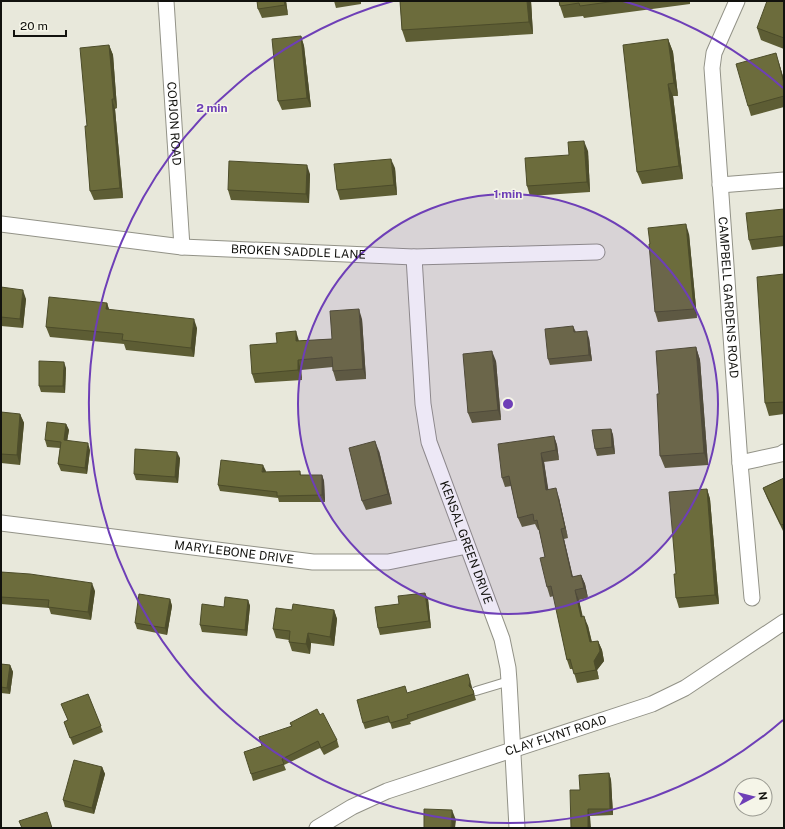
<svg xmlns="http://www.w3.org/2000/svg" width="785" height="829" viewBox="0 0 785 829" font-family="'Public Sans',sans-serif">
	<rect width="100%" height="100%" fill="#e8e8db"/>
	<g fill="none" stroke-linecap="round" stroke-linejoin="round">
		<!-- service casing -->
		<g stroke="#929287" stroke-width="10">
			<polyline id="service" points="476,691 509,681"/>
		</g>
		<!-- minor casing -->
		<g stroke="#929287" stroke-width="17">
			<g id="minor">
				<path id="s1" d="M166,1L182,247"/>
				<path id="s2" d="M737,1L714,53L712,68L740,463L752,598"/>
				<polyline points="720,185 784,180"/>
				<path id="s3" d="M1,224L182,247L414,257L597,252"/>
				<path id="s4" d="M414,257L423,404L429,442L502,639L508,668L509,681L517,828"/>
				<polyline points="740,463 781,454 784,452"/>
				<path id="s5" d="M1,523L313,562H388L467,546"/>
				<path id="s6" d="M317,828L352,807L387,791L652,704L685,688L784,622"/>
			</g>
		</g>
		<!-- service -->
		<use href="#service" stroke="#fff" stroke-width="8"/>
		<!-- minor -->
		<use href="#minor" stroke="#fff" stroke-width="15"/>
	</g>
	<!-- wall -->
	<g fill="#5d5d34">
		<polygon points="257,1 286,1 288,15 262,18 258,9"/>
		<polygon points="334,1 361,1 361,4 336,8"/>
		<polygon points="400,1 531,1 533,34 406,42 402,30"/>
		<polygon points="559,1 690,1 690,4 584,18 583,16 564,18 560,6"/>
		<polygon points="784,1 784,49 761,40 757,28"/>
		<polygon points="301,36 304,46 311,107 282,110 278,101"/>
		<polygon points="668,39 673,52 678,96 673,96 683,179 642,184 637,172"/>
		<polygon points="109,45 113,55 117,108 115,109 123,198 94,200 90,191 87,126"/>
		<polygon points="779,63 784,80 784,107 751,116 748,106"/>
		<polygon points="588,151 590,192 530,196 527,186 569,155"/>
		<polygon points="395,168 397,195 340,200 337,190"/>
		<polygon points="310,174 309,203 231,200 228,190"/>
		<polygon points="784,209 784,246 752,250 749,240"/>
		<polygon points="689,234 697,318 658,322 655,312 650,244"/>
		<polygon points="784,274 784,414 769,416 765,403"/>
		<polygon points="1,287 26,299 23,328 1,326"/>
		<polygon points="107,303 109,310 197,328 194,357 126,350 124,344 50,337 46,327"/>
		<polygon points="362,319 366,379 336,381 333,371 333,367 301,370 302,380 255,383 252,374 277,343 299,341 332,339"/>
		<polygon points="573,326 576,332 589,338 592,361 550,365 548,359"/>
		<polygon points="696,347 700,360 708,465 665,468 660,456 659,394"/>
		<polygon points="496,361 501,420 472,423 468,413"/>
		<polygon points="66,368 65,393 41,392 39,386"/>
		<polygon points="20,414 24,423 20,465 1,463 1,415"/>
		<polygon points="66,424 69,430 67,441 90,450 87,474 61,471 58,464 60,448 47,447 45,440"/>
		<polygon points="611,429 613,435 615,454 597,456 595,449"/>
		<polygon points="554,436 557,445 559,460 544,462 548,490 559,498 568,538 564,539 573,577 581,575 585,584 588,598 579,600 582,616 588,626 592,642 598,641 602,650 604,661 597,670 599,679 577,683 573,669 570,669 567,660 554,596 550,597 547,587 545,557 539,530 538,530 535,524 522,527 518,518 511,486 505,487 502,478"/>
		<polygon points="379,451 392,504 366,510 362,501"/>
		<polygon points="180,458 178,483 136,480 134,474"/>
		<polygon points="300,471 301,475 322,475 324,481 325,502 279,502 278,498 220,491 218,485 266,472"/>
		<polygon points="784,478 784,533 767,498 763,488"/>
		<polygon points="707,489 710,499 719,604 679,608 676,598 676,574"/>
		<polygon points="1,572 95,591 91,620 51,614 49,608 1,604"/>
		<polygon points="170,599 172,606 167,635 137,629 135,623"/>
		<polygon points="428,599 431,628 380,635 378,628 399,604"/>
		<polygon points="248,600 250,606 247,636 202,632 200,625 224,607"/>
		<polygon points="292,610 334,610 337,619 334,646 311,643 310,654 292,651 289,642 289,640 276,638 273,629"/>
		<polygon points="1,664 10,665 13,672 10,694 1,693"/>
		<polygon points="472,687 472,689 473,690 476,700 410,722 411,724 392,729 390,722 365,729 363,723 408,693"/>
		<polygon points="88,694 103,732 73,745 64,722 68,720"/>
		<polygon points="320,715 337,740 339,747 324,755 320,748 284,765 286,770 253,781 251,774 262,746 291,726 290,723"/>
		<polygon points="102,767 105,774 94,814 65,807 63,800"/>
		<polygon points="609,773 611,780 613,815 590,816 580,790"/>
	</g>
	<!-- shaded-wall -->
	<g fill="#4c4c2a">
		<polygon points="284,1 286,1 288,15 285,5"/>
		<polygon points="527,1 531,1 533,34 529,22"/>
		<polygon points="301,36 304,46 311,107 307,98"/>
		<polygon points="668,39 673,52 678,96 674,83"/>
		<polygon points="109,45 113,55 117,108 114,99"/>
		<polygon points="776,53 779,63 784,80 784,83"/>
		<polygon points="668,84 673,96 683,179 679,166"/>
		<polygon points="112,99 115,109 123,198 120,188"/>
		<polygon points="584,141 588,151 590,192 587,182"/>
		<polygon points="391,159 395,168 397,195 394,185"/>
		<polygon points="307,165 310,174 309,203 306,194"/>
		<polygon points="686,224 689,234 697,318 694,309"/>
		<polygon points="23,290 26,299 23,328 20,319"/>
		<polygon points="107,303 110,312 106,309"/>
		<polygon points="359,309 362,319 366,379 363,369"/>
		<polygon points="194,319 197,328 194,357 191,348"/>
		<polygon points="296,331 299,341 296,341"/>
		<polygon points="587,331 589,338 592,361 589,355"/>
		<polygon points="696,347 700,360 708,465 704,453"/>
		<polygon points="492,351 496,361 501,420 498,410"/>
		<polygon points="298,360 301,370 302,380 298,370"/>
		<polygon points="64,362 66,368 65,393 63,386"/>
		<polygon points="20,414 24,423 20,465 17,455"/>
		<polygon points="66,424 69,430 66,447 64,440"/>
		<polygon points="611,429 613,435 615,454 612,447"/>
		<polygon points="554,436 557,445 559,460 556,450"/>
		<polygon points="375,441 379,451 392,504 388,494"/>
		<polygon points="88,443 90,450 87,474 85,468"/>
		<polygon points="177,452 180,458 178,483 175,477"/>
		<polygon points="541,453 544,462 550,500 546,490"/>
		<polygon points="263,465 266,471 265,478 262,472"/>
		<polygon points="322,475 324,481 325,502 322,495"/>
		<polygon points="556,488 559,498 568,538 565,528"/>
		<polygon points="707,489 710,499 719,604 715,595"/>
		<polygon points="561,529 564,539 575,587 572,577"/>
		<polygon points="581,575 585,584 588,598 584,588"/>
		<polygon points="92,583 95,591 91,620 88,612"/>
		<polygon points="575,590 579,600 585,626 581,617"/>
		<polygon points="425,593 428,599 431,628 429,621"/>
		<polygon points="170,599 172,606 167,635 165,628"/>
		<polygon points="248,600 250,606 247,636 245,630"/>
		<polygon points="334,610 337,619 334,646 330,637"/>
		<polygon points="584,616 588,626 594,652 590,642"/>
		<polygon points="308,633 311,643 310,654 306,644"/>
		<polygon points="598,641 602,650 604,661 597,670 599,679 596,670 594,661"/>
		<polygon points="10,665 13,672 10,694 7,688"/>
		<polygon points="468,674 472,687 471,693 469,686"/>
		<polygon points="102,767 105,774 94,814 92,808"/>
		<polygon points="609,773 611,780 613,815 610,809"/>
		<polygon points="588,809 590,816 591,828 588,828"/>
		<polygon points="452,810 456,820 455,828 451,828"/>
	</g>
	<!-- building -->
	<g fill="#6c6c3c" stroke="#4c4c2a">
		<polygon points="257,1 284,1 285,5 258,9"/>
		<polygon points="400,1 527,1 529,22 402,30"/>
		<polygon points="559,1 616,1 580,6 579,3 560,6"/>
		<polygon points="767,1 784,1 784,38 757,28"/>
		<polygon points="301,36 307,98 278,101 272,39"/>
		<polygon points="668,39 674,83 668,84 679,166 637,172 623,45"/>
		<polygon points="109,45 114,99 112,99 120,188 90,191 85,126 87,126 80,48"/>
		<polygon points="776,53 784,83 784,96 748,106 736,64"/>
		<polygon points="584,141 587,182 527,186 525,158 569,155 568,142"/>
		<polygon points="391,159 394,185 337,190 334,164"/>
		<polygon points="229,161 307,165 306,194 228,190"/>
		<polygon points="784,209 784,236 749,240 746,213"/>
		<polygon points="686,224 694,309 655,312 649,244 650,244 648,228"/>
		<polygon points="784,274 784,402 765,403 757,277"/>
		<polygon points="1,287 23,290 20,319 1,317"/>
		<polygon points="49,297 107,303 106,309 194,319 191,348 122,340 123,334 46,327"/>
		<polygon points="359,309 363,369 333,371 332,357 298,360 298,370 252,374 250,345 277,343 276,333 296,331 296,341 332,339 330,311"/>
		<polygon points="573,326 574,332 587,331 589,355 548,359 545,329"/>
		<polygon points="696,347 704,453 660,456 657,394 659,394 656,351"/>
		<polygon points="492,351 498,410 468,413 463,354"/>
		<polygon points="39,361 64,362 63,386 39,386"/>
		<polygon points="1,412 20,414 17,455 1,454"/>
		<polygon points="47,422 66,424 64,440 88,443 85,468 58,464 61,442 45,440"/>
		<polygon points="611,429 612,447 595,449 592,430"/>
		<polygon points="554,436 556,450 541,453 546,490 556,488 565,528 561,529 572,577 581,575 584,588 575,590 581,617 584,616 590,642 598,641 600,651 594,661 596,670 574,674 570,659 567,660 551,586 547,587 540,558 545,557 537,520 534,521 533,514 518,518 509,476 502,478 498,444"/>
		<polygon points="375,441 388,494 362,501 349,448"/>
		<polygon points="135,449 177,452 175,477 134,474"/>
		<polygon points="221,460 263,465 262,472 300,471 300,475 322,475 322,495 277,496 277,492 218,485"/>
		<polygon points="784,478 784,524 781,525 763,488"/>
		<polygon points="707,489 715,595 676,598 674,574 676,574 669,492"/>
		<polygon points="1,572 30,574 92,583 88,612 48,607 49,600 1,597"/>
		<polygon points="425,593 429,621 378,628 375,607 399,604 398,596"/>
		<polygon points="139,594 170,599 165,628 135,623"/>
		<polygon points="225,597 248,600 245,630 200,625 202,604 224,607"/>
		<polygon points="293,604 334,610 330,637 308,633 306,644 289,642 290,631 273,629 276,608 292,610"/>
		<polygon points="1,664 10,665 7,688 1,687"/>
		<polygon points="468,674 470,681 469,686 473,690 474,694 407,715 408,718 390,723 388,716 363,723 357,700 405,686 407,693"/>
		<polygon points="88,694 101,726 70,738 64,722 68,720 61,704"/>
		<polygon points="317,709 320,715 323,713 337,740 321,748 318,741 282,759 284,764 251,774 244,752 262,746 259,737 292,726 290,723"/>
		<polygon points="74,760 102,767 92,808 63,800"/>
		<polygon points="609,773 610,809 588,809 588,828 571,828 570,790 580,790 579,775"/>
		<polygon points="424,809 452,810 451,828 424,828"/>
		<polygon points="47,812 52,828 22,828 19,821"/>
	</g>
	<!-- distance rings -->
	<circle cx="508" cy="404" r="210" fill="#6e3fb7" fill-opacity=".12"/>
	<g fill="none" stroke="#6e3fb7" stroke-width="2">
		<circle cx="508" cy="404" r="210"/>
		<path d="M783 720A419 419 0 1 1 393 1M623 1A419 419 0 0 1 783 88"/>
	</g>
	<g text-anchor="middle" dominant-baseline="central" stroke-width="3" stroke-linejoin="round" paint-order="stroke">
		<!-- street labels -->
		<g font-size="12" fill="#12120e" stroke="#f5f5e8">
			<text stroke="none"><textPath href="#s1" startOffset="123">CORJON ROAD</textPath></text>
			<text stroke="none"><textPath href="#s3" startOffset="299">BROKEN SADDLE LANE</textPath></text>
			<text stroke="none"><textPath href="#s2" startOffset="302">CAMPBELL GARDENS ROAD</textPath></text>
			<text stroke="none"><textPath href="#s4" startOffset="293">KENSAL GREEN DRIVE</textPath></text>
			<text stroke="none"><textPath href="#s5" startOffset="235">MARYLEBONE DRIVE</textPath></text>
			<text stroke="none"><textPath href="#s6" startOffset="257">CLAY FLYNT ROAD</textPath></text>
		</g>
	</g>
	<circle cx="508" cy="404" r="6" fill="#6e3fb7" stroke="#f5f5e8" stroke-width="2"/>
	<g font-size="12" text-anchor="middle" font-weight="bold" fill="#6e3fb7" stroke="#f5f5e8" stroke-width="3" stroke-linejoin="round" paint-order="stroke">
		<text x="212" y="112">2 min</text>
		<text x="508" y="198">1 min</text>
	</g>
	<!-- border -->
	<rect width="785" height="829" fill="none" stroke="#12120e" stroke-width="4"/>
	<!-- north arrow -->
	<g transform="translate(753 797) rotate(83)"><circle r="19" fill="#f5f5e8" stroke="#9a9a91"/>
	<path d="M0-3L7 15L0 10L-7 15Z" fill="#6e3fb7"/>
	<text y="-6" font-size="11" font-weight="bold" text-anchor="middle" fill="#12120e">N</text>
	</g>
	<!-- scale -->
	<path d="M14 30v6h52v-6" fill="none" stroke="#12120e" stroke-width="2"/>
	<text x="20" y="30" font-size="12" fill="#12120e" stroke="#f5f5e8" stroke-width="3" paint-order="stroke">20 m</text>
</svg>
